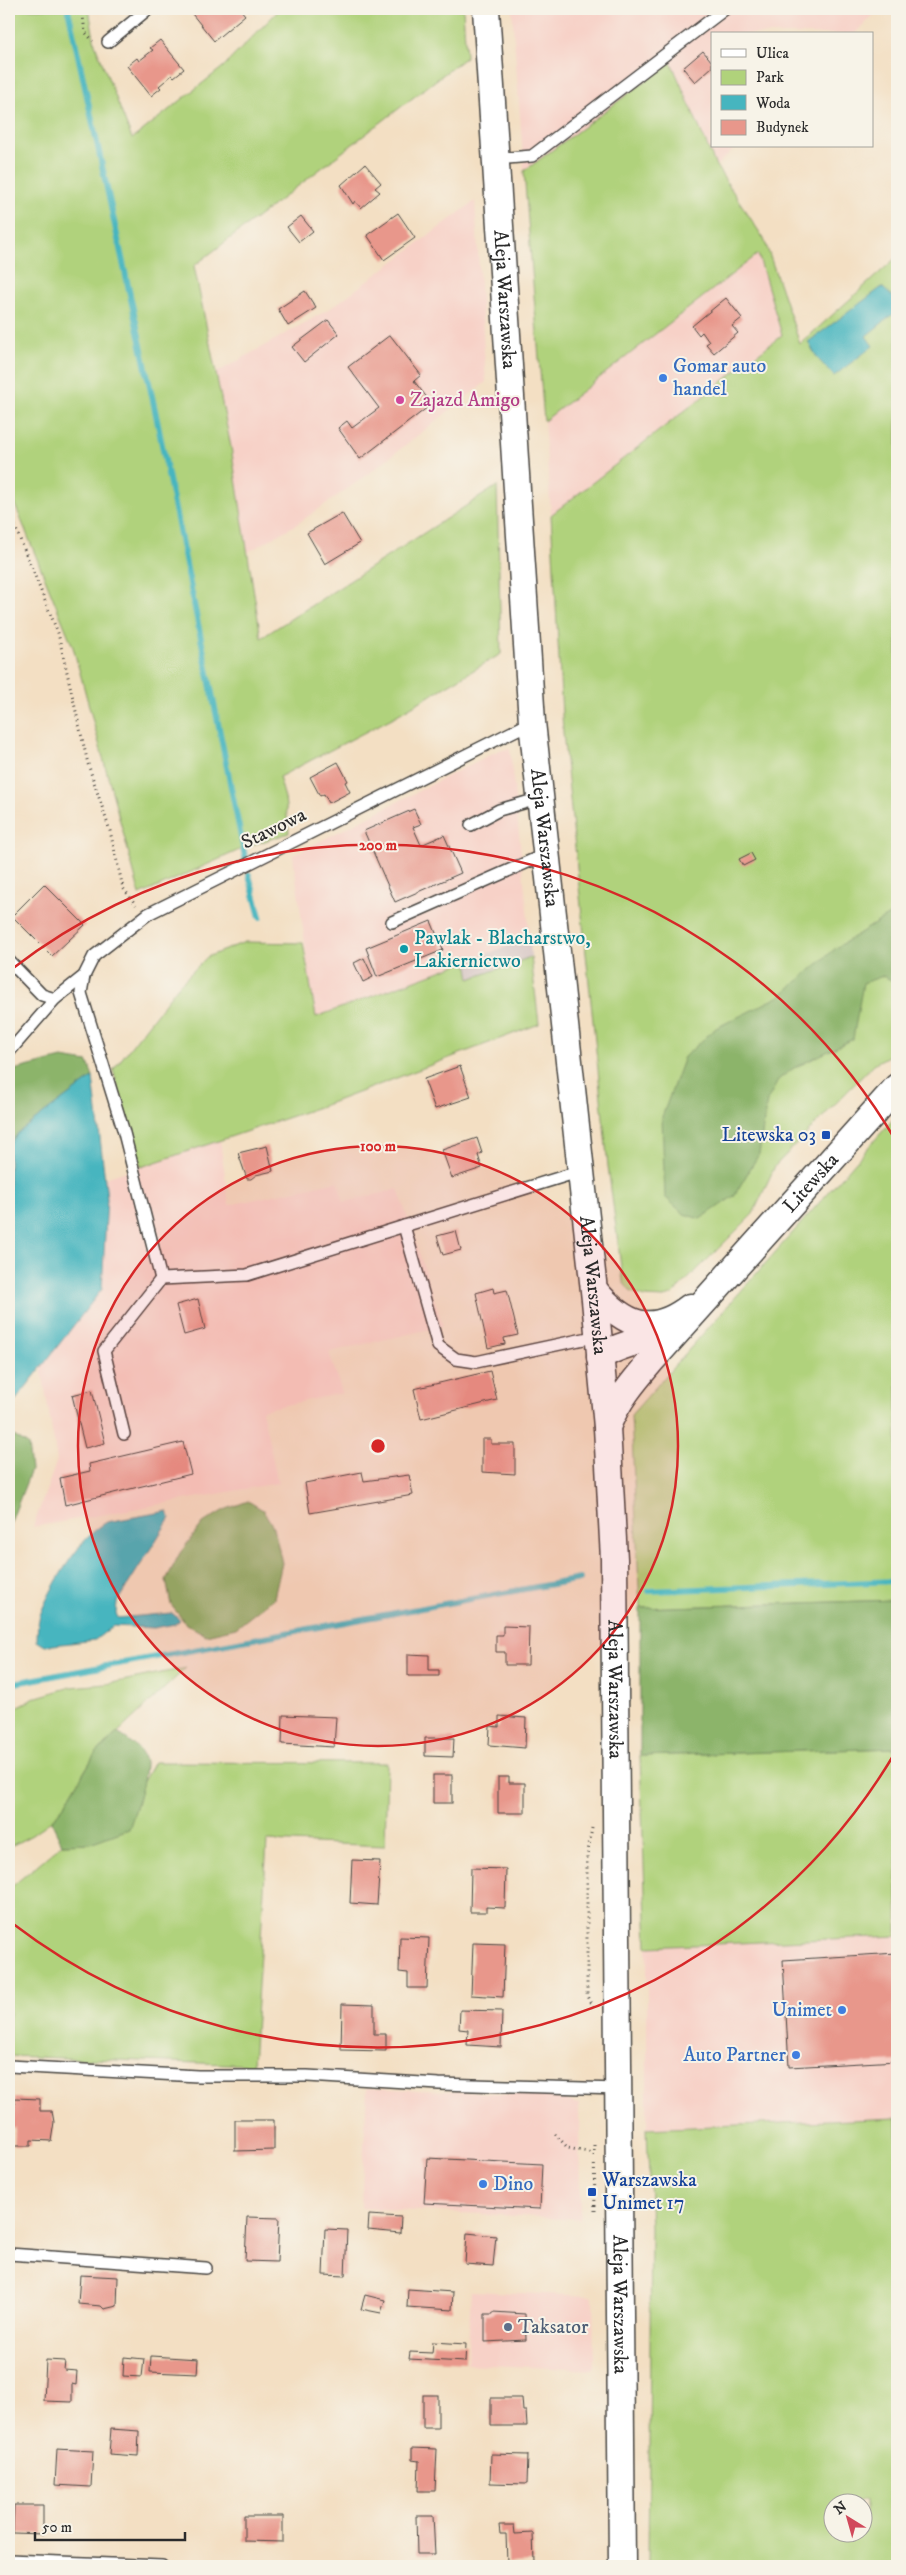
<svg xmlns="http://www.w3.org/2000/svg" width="906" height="2575" viewBox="0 0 906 2575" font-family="'IM FELL DW Pica',serif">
	<rect width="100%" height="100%" fill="#f7f3e8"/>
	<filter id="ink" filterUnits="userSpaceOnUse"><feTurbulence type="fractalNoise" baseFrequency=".02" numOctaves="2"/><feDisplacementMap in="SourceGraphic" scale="10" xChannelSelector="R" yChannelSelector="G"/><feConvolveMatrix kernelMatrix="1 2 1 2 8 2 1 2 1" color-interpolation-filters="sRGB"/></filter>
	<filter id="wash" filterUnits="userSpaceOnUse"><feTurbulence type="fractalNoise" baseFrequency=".0096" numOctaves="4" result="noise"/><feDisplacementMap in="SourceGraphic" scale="20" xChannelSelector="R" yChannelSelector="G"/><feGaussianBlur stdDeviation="1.12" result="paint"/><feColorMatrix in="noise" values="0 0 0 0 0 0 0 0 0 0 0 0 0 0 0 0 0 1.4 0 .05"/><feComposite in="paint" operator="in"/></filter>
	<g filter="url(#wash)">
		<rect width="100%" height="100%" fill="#f3dfc3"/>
		<!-- built -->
		<g fill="#f7d1c7">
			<polygon points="512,9 880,9 854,34 712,34 712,146 737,146 716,166 671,63 524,171"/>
			<polygon points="475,201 486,382 363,478 297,524 248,552 216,373 331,308"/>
			<polygon points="759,254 782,335 551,515 544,421"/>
			<polygon points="510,749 530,938 315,1017 293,855 499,750"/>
			<polygon points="220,1140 229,1205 338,1181 344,1202 398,1189 443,1326 329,1352 342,1393 262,1410 278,1483 33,1527 57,1460 41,1366 102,1289 107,1198 105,1178"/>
			<polygon points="897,1936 897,2118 647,2129 647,1947"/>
			<polygon points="367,2088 544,2095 579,2104 580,2219 361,2208"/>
			<polygon points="471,2291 593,2296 594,2370 467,2364"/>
		</g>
		<!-- industrial -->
		<polygon fill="#d2bfc0" points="530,938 531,957 469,980 467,961"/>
		<!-- green -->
		<g fill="#b0d27b" stroke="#6e7e53" fill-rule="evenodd">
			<polygon points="9,9 89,9 95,44 132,139 223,67 280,9 463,9 466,57 194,266 231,447 261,638 497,486 501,654 392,718 279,777 285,798 289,833 246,847 140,895 73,647 9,490"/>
			<polygon points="671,62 716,166 764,239 800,344 897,257 897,1051 874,1064 775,1166 753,1214 673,1294 664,1298 644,1297 630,1291 623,1282 608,1166 563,732 551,515 782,335 758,254 544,421 524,171"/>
			<polygon points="245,942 303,943 316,1017 467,961 470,979 531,957 539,1024 328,1104 141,1167 113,1070 178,986 207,957"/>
			<polygon points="897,1115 897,1600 640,1608 631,1415"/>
			<polygon points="186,1668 95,1754 64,1806 51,1821 32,1835 9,1847 9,1711 37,1697 71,1687 107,1684"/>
			<polygon points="897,1748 897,1936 647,1947 640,1756"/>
			<polygon points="154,1762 387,1763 385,1846 267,1841 253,2065 9,2056 9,1889 62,1844 90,1843 137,1806 141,1785"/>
			<path d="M897,2118V2566H648L651,2229L647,2129ZM834,2502H864V2532H834Z"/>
		</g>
		<!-- forest -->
		<g fill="#8cb46b" stroke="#5c704b">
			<polygon points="897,910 897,978 891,980 883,976 863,983 853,1039 794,1068 779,1079 767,1101 759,1154 734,1196 700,1219 684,1214 665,1197 662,1117 684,1057 716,1028 780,996 836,948"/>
			<polygon points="62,1058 88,1062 93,1077 19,1132 9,1145 9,1075 14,1070"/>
			<polygon points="14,1436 28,1445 31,1470 9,1527 9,1441"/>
			<polygon points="248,1501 263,1510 274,1528 282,1563 274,1598 236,1628 206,1635 186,1624 171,1605 166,1580 180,1553 203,1523 224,1510"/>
			<polygon points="897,1600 897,1748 640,1756 640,1608"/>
			<path d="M117,1733C128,1739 145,1751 145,1764C145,1781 135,1812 129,1829L90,1843L62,1844L51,1821L64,1806L95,1754Z"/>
		</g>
		<!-- water -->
		<g fill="#46b5bf" stroke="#387075">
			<polygon points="882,287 897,301 897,311 866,336 873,346 834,376 818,359 808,342"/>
			<polygon points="93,1077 107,1198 102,1289 9,1409 9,1145 19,1132"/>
			<path d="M168,1511L170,1518L117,1602L116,1613L118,1618L172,1613L180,1620L175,1624L154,1628L113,1626L95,1640L45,1646L37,1641C37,1631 38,1619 42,1610C54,1582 80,1537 107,1522Z"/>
		</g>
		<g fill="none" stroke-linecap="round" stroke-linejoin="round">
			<!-- stream -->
			<g stroke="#46b5bf" stroke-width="6">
				<polyline points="68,9 155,410 245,857"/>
				<polyline points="249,875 260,917"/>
				<polyline points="649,1591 897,1581"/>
				<polyline points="9,1684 580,1579"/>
			</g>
		</g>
		<g id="blocks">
			<!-- building -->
			<g fill="#e8978b">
				<polygon points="188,9 240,9 245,15 214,41"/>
				<polygon points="160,40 184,69 174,77 172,75 159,86 161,88 151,96 127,66 137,58 139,61 153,50 150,48"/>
				<polygon points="703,51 712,62 712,67 695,82 683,68"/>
				<polygon points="365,164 381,183 375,188 380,192 361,208 355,201 353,204 341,185"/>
				<polygon points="398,213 415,238 384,260 367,235"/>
				<polygon points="301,216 313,231 299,242 287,227"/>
				<polygon points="305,291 316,308 288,326 278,309"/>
				<polygon points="726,298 742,318 732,326 738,333 714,353 706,344 709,342 702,332 699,335 692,326"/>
				<polygon points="328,320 339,334 304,362 292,347"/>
				<polygon points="390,335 421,375 414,381 432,404 360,459 338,428 347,421 352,428 379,408 348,367"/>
				<polygon points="342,513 360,543 325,564 307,533"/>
				<polygon points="338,762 348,781 345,782 350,792 329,803 324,794 320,796 310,777"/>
				<polygon points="414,809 421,824 413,827 421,845 444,835 461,873 395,902 364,831"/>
				<polygon points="751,853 755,860 743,866 739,859"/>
				<polygon points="44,884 85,925 52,956 12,916"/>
				<polygon points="431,921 443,950 377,977 366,948"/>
				<polygon points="364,958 373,977 363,982 354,963"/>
				<polygon points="460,1066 471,1097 435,1109 424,1079"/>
				<polygon points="477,1138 482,1153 478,1155 482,1168 452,1178 442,1150"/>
				<polygon points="267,1146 273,1171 256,1175 251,1179 247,1179 238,1153"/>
				<polygon points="456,1231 461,1250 443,1255 437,1236"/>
				<polygon points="493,1288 494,1293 507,1290 518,1335 504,1338 505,1344 488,1348 476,1293"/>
				<polygon points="198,1299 205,1329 184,1335 176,1305"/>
				<polygon points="490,1371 497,1400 421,1419 414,1389"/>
				<polygon points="92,1390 105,1443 85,1448 72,1395"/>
				<polygon points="482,1439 491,1439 491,1444 515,1444 515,1474 482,1472"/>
				<polygon points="183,1442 191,1474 65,1505 60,1478 90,1471 89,1464"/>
				<polygon points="362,1472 364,1481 409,1475 413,1495 310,1513 305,1483"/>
				<polygon points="503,1626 529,1627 528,1665 505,1665 505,1652 496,1652 496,1635 503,1635"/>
				<polygon points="408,1654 429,1655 429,1670 439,1670 439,1676 408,1676"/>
				<polygon points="283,1715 336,1717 334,1747 282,1744"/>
				<polygon points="499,1716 526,1718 525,1748 489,1745 490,1726 499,1727"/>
				<polygon points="425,1738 454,1738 453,1757 425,1756"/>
				<rect x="433" y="1775" width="19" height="28"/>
				<polygon points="498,1777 509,1777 509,1783 525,1783 525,1813 498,1813"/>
				<polygon points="352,1860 380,1861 377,1905 350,1903"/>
				<polygon points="471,1868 506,1869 505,1908 486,1907 486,1912 470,1912"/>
				<polygon points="400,1937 429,1938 427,1988 408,1988 408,1973 399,1972"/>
				<polygon points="473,1943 505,1944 503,1997 471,1995"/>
				<polygon points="897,1953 897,2061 789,2067 783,1960"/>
				<polygon points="342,2004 374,2005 374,2034 386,2034 386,2051 341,2050"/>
				<polygon points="460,2010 502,2011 501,2047 467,2045 468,2030 459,2029"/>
				<polygon points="15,2098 40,2099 40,2111 52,2111 54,2122 51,2141 31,2140 31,2146 14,2146 15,2128 9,2128 10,2116 14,2116"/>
				<polygon points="235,2120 274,2120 274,2150 235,2151"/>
				<polygon points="427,2158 542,2164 540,2209 424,2203"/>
				<polygon points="369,2215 401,2217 400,2233 368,2230"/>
				<polygon points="247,2217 279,2218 277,2262 245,2261"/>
				<polygon points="325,2229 347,2230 345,2276 323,2275"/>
				<polygon points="467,2233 496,2236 493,2266 465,2264"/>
				<polygon points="80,2275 118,2277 117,2306 104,2309 101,2306 78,2304"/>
				<polygon points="408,2289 453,2292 452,2310 407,2307"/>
				<polygon points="365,2295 385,2300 381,2313 361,2309"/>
				<polygon points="493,2312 525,2314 526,2340 485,2342 485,2314 493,2314"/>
				<polygon points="433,2342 466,2344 465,2362 409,2359 410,2352 432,2353"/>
				<polygon points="151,2356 198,2359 197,2374 150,2372"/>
				<polygon points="124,2357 144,2359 142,2377 123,2376"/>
				<polygon points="46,2360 65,2361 64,2370 77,2371 76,2385 72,2384 72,2402 44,2401"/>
				<rect x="423" y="2395" width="15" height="33"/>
				<polygon points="491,2398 522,2398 523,2411 526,2411 527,2426 491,2426"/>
				<polygon points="111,2429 139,2431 138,2456 109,2454"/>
				<polygon points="412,2448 437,2449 435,2491 418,2491 419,2461 412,2460"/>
				<polygon points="57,2449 93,2451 91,2487 55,2485"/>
				<polygon points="491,2454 528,2455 527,2484 490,2483"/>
				<polygon points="14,2505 43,2505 43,2534 13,2533"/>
				<polygon points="244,2516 283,2516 283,2542 244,2541"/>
				<polygon points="416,2516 433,2516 435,2554 417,2554"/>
				<polygon points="499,2525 514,2525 515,2534 533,2533 534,2562 507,2563 506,2534 500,2534"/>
			</g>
		</g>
	</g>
	<g filter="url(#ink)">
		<use href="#blocks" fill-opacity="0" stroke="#494642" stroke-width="1"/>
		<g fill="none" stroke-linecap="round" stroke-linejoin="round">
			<!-- service casing -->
			<g stroke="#494642" stroke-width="14">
				<g id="service">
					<polyline points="108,42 148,9"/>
					<polyline points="496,159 532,156 725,9"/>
					<polyline points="471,825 499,810 541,798"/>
					<polyline points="392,922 546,854"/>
					<polyline points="9,961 42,995 55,999"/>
					<polyline points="84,976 81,993 123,1129 161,1279"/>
					<polyline points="9,1052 55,999 84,976 94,956 148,914 532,722"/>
					<polyline points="404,1226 438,1346 456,1359 476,1362 598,1336"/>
					<polyline points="124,1434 104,1351 161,1279 247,1275 581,1171"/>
					<polyline points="9,2066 198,2076 307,2076 439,2084 619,2089"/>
					<polyline points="9,2254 206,2268"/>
					<polyline points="9,2560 162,2566"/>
				</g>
			</g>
			<!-- tertiary casing -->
			<g stroke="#494642" stroke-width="29">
				<g id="tertiary">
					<path id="s1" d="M486,9L532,722L595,1300L607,1427L614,1559L622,2566"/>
					<path d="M595,1291C625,1326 651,1337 690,1307"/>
					<path d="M600,1357C623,1341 643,1346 667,1323"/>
					<path id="s2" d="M607,1427C617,1401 634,1381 652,1360L897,1087"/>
				</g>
			</g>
			<!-- path -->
			<g stroke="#494642" stroke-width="3" stroke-dasharray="1 4" stroke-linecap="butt">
				<polyline points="82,9 85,32 93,41"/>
				<polyline points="9,512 58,633 88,764 110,831 123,888 136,905"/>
				<polyline points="592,1828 587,1857 587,1996 594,2010"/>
				<polyline points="555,2134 568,2148 593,2153"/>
				<polyline points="594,2145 595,2211"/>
			</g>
			<!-- service -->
			<use href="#service" stroke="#fff" stroke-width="11"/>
			<!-- tertiary -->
			<use href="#tertiary" stroke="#fff" stroke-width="26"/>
		</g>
	</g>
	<!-- distance rings -->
	<circle cx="378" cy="1446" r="300" fill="#d62828" fill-opacity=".12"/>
	<g fill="none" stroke="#d62828" stroke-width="2.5">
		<circle cx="378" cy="1446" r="300"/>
		<path d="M896 1751A601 601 0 0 1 12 1923M12 969A601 601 0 0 1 896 1141"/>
	</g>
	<!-- markers -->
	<g fill="#3f7fe0" stroke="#f7f3e8" stroke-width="2">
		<circle cx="663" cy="378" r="5"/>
		<circle cx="842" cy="2010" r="5"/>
		<circle cx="796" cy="2055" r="5"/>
		<circle cx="483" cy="2184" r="5"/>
	</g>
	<circle fill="#d1479c" stroke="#f7f3e8" stroke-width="2" cx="400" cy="400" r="5"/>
	<circle fill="#0f9aa8" stroke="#f7f3e8" stroke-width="2" cx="404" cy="949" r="5"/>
	<g fill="#1a4fb4" stroke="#f7f3e8" stroke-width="2">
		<rect x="821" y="1130" width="10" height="10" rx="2.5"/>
		<rect x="587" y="2187" width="10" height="10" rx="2.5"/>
	</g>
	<circle fill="#5c6f8a" stroke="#f7f3e8" stroke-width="2" cx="508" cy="2327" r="5"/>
	<g text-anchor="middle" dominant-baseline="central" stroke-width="4" stroke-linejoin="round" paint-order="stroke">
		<!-- street labels -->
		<g font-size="20" fill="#2b2b2b" stroke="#f7f3e8">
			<text stroke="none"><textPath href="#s1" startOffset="291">Aleja Warszawska</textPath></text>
			<text transform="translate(274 829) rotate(-26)">Stawowa</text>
			<text stroke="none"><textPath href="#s1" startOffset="831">Aleja Warszawska</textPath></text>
			<text stroke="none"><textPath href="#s2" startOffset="319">Litewska</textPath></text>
			<text stroke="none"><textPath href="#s1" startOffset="1281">Aleja Warszawska</textPath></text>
			<text stroke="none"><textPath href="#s1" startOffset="1686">Aleja Warszawska</textPath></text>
			<text stroke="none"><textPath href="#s1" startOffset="2301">Aleja Warszawska</textPath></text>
		</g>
		<!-- shop labels -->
		<g font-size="20" fill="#366cbe" stroke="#f7f3e8" text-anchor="start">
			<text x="673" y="366">Gomar auto<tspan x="673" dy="23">handel</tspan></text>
			<text x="832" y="2010" text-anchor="end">Unimet</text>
			<text x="786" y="2055" text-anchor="end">Auto Partner</text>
			<text x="493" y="2184">Dino</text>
		</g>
		<!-- hotel labels -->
		<g font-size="20" fill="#b23c85" stroke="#f7f3e8" text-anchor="start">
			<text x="410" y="400">Zajazd Amigo</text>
		</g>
		<!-- culture labels -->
		<g font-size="20" fill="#0d838f" stroke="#f7f3e8" text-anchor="start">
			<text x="414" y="938">Pawlak - Blacharstwo,<tspan x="414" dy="23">Lakiernictwo</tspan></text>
		</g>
		<!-- transit labels -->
		<g font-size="20" fill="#164399" stroke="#f7f3e8" text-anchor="end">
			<text x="816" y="1135">Litewska 03</text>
			<text x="602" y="2180" text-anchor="start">Warszawska<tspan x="602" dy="23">Unimet 17</tspan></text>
		</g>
		<!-- service labels -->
		<g font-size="20" fill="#4e5e75" stroke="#f7f3e8" text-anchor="start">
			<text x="518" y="2327">Taksator</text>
		</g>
	</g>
	<circle cx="378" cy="1446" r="8" fill="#d62828" stroke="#f7f3e8" stroke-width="2.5"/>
	<g font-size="15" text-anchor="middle" font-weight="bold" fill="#d62828" stroke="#f7f3e8" stroke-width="4" stroke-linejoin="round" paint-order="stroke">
		<text x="378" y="850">200 m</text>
		<text x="378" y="1151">100 m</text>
	</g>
	<!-- margin -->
	<rect width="906" height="2575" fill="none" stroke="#f7f3e8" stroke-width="30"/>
	<!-- legend -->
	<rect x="711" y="32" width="162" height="115" fill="#f7f3e8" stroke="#a5a39c"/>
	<rect x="721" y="49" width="25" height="8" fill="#ffffff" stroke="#a5a39c"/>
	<text x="756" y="58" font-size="15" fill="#2b2b2b">Ulica</text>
	<rect x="721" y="70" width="25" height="15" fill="#b0d27b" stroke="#a5a39c"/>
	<text x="756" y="82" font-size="15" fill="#2b2b2b">Park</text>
	<rect x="721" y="95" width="25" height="15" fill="#46b5bf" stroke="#a5a39c"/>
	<text x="756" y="108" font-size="15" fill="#2b2b2b">Woda</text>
	<rect x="721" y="120" width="25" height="15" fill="#e8978b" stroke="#a5a39c"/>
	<text x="756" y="132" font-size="15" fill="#2b2b2b">Budynek</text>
	<!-- north arrow -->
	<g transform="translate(848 2518) rotate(323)"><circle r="24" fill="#f7f3e8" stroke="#a5a39c"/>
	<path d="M0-4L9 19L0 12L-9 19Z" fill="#d1495b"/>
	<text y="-8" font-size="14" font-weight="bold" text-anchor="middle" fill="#2b2b2b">N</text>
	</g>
	<!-- scale -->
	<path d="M35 2532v8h150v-8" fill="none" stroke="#2b2b2b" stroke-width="2.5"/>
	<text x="42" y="2532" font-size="15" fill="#2b2b2b" stroke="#f7f3e8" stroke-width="4" paint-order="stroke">50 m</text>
</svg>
